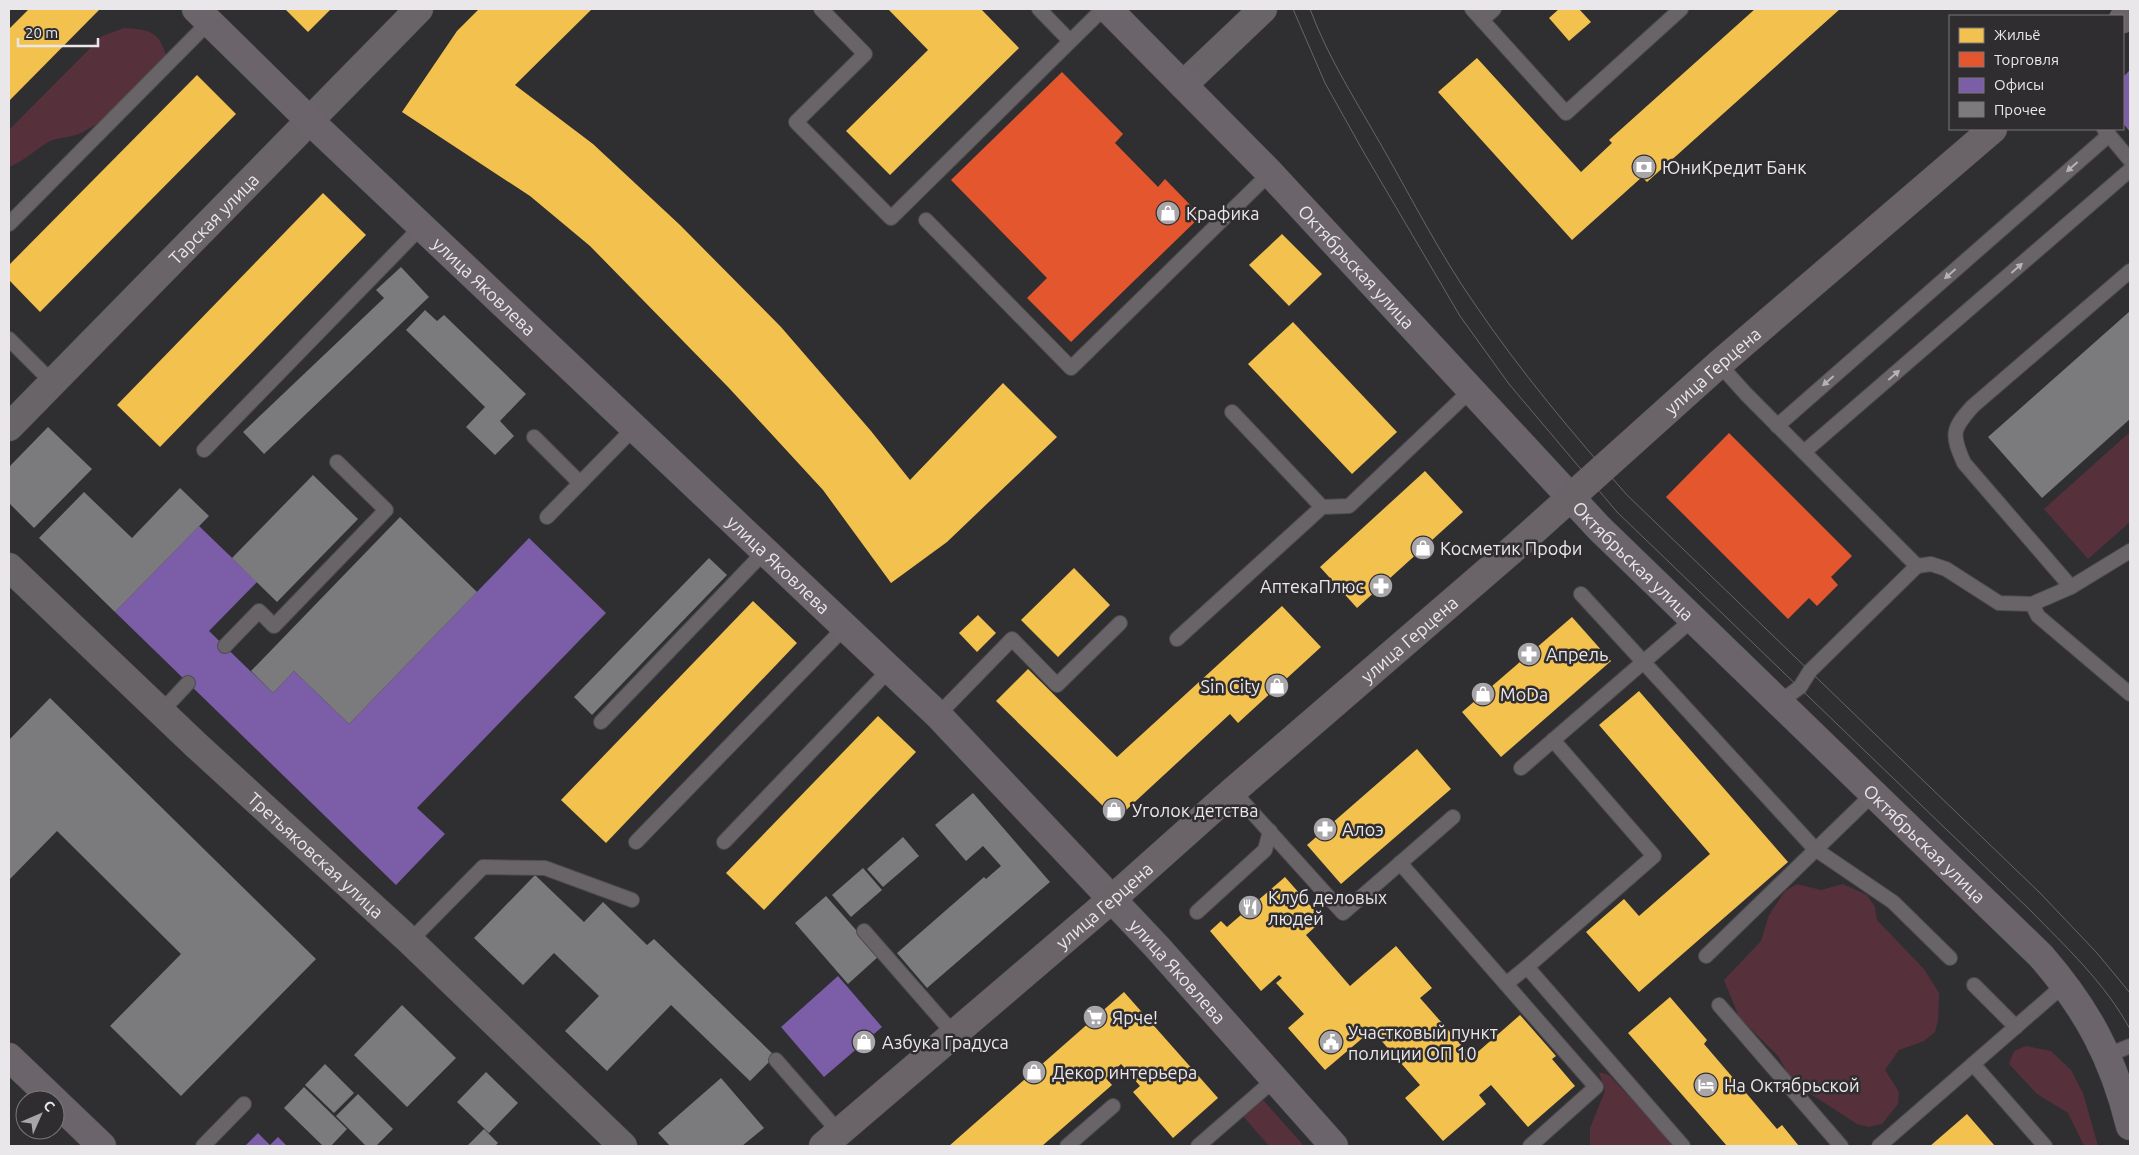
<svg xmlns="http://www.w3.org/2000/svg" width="2139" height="1155" viewBox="0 0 2139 1155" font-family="Ubuntu,sans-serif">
	<rect width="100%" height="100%" fill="#2f2e30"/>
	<!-- green -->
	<g fill="#56313c">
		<path d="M124,28C149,30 158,30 166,55C144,85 114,117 81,133C71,138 57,137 48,142C34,151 24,161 9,167V130L102,36Z"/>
		<polygon points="2130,432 2130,522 2088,559 2044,509"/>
		<polygon points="1797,884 1821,890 1843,884 1867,895 1875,907 1877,920 1924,969 1939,993 1938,1020 1935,1032 1924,1041 1899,1050 1885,1070 1899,1092 1898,1104 1882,1124 1869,1127 1857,1124 1792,1082 1779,1057 1739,1017 1724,980 1761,941 1769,915 1785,891"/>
		<polygon points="2026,1046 2051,1051 2071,1070 2083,1093 2098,1146 2084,1146 2068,1113 2037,1094 2009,1064 2014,1051"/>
		<polygon points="1599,1072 1609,1075 1675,1146 1590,1146 1590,1128 1605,1091"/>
		<polygon points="1263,1100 1304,1146 1269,1146 1243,1116"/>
	</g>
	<!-- homes -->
	<g fill="#f2c14e">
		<polygon points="29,9 100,9 9,101 9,29"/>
		<polygon points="285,9 331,9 308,32"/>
		<polygon points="479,9 592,9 515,85 593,144 680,225 781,327 871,431 910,480 1003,383 1057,437 947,542 891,583 823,490 729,388 590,246 530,196 402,112 457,31"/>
		<polygon points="888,9 981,9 1019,48 890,175 846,131 928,50"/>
		<polygon points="1559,9 1579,9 1591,22 1569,41 1549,18"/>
		<polygon points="1755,9 1840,9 1647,182 1642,177 1572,240 1438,92 1477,58 1581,172 1612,143 1609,140"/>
		<polygon points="197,75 236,114 40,312 9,280 9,265"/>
		<polygon points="323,193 366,235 160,447 117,405"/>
		<polygon points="1282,234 1322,274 1289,306 1249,265"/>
		<polygon points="1293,322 1397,432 1352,474 1248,364"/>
		<polygon points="1425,471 1463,512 1357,608 1320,567"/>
		<polygon points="1074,568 1110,605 1058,657 1021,620"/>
		<polygon points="753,601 797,643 606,843 561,800"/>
		<polygon points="1282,606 1321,647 1238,723 1230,714 1125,811 1105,808 996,701 1028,669 1117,757"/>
		<polygon points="978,615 996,633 977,652 959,633"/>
		<polygon points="1572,617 1611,661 1501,757 1462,712"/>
		<polygon points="1639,691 1788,862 1639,992 1586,932 1624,899 1639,916 1710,854 1599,725"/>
		<polygon points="878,716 916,752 764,910 726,873"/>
		<polygon points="1417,749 1451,789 1341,884 1307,845"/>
		<polygon points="1285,877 1323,920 1306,935 1350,986 1396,946 1432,988 1420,998 1472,1057 1520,1015 1556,1056 1552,1059 1575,1086 1528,1127 1491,1085 1479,1095 1486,1104 1443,1141 1405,1098 1420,1085 1372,1030 1325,1070 1288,1028 1304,1014 1276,983 1282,978 1279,975 1261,991 1210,931 1221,921 1227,927"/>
		<polygon points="1124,992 1218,1098 1173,1138 1133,1092 1140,1086 1121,1064 1106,1078 1112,1085 1042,1146 949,1146"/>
		<polygon points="1670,997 1707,1040 1704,1044 1777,1129 1782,1125 1799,1146 1727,1146 1628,1033"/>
		<polygon points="1967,1114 1995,1146 1930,1146"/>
	</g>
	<!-- shops -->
	<g fill="#e4572e">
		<polygon points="1062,72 1123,134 1115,143 1158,187 1165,179 1201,216 1071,342 1027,298 1047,278 951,180"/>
		<polygon points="1729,433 1852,556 1831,577 1838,585 1817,606 1809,598 1788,619 1666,497"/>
	</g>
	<!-- offices -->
	<g fill="#7b5ea7">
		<polygon points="2130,70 2130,132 2123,123 2123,77"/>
		<polygon points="199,526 257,582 209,631 273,693 294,671 349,724 529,538 606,613 417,808 445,834 396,885 115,612"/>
		<polygon points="838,976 882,1027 824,1077 781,1027"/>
		<polygon points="258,1133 270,1145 278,1137 287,1146 245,1146"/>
	</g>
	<!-- building -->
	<g fill="#7b7a7c">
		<polygon points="401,267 429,297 264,454 243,432 384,298 376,290"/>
		<polygon points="425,310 437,321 444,315 526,394 500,421 514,436 495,455 466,427 485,407 406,330"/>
		<polygon points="2130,311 2130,419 2042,498 1988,437"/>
		<polygon points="48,427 92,469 34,528 9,503 9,467"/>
		<polygon points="313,475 358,519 277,602 232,558"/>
		<polygon points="180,488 209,516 115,612 39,538 84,492 132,538"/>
		<polygon points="400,517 477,592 349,724 294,671 273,693 251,671"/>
		<polygon points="709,558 727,575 592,715 574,697"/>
		<polygon points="50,698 316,959 181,1096 110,1026 181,954 57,831 9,880 9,740"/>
		<polygon points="973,793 1050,882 927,988 897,953 984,877 986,879 1001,866 983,846 966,861 935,825"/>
		<polygon points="903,837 919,856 883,887 867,869"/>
		<polygon points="863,868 882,890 851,917 832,895"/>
		<polygon points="535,875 584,922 603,902 647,945 654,939 775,1056 750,1081 671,1005 607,1071 565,1031 599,996 554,953 523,985 474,938"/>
		<polygon points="826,896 879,956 848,984 795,923"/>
		<polygon points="402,1005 456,1058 407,1107 354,1055"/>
		<polygon points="325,1064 354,1093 334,1113 305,1085"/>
		<polygon points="486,1072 518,1103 489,1133 457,1102"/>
		<polygon points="721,1078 764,1128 742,1146 670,1146 658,1133"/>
		<polygon points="304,1087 347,1129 331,1146 323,1146 284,1108"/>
		<polygon points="358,1094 393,1129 376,1146 366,1146 336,1116"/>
		<polygon points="484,1129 498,1143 495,1146 467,1146"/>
	</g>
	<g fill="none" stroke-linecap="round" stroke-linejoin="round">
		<!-- lane casing -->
		<g stroke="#4d4c4e" stroke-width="16">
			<g id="lane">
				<polyline points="821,9 865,54 796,122 891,218 1103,9"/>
				<polyline points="1039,9 1070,41"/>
				<polyline points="1472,9 1566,113 1681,9"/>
				<polyline points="1482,20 1494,9"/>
				<polyline points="2104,129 2130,160"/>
				<polyline points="926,220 1071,368 1270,173"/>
				<polyline points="9,224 209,22"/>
				<polyline points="9,339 52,382"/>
				<polyline points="1719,364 1746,394 1917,566 1810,671 1800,687 1780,702"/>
				<polyline points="1232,412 1322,507"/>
				<polyline points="1777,426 2109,135"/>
				<polyline points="534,437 580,483"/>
				<polyline points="204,450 422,226"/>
				<polyline points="1804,452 2130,170"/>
				<polyline points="547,517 635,427"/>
				<polyline points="1917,566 1931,564 1946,569 1999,603 2032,604 2071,587 2130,551"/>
				<path d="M2071,587L1964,463C1951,434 1952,429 1973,406L2130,271"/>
				<polyline points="1581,594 1815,849 1893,902 1950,958"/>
				<polyline points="2032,604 2038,616 2130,694"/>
				<polyline points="1177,639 1322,507 1349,506 1471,390"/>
				<polyline points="225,646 259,611 274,626 386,510 337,462"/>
				<polyline points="161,712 188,683"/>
				<polyline points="938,715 1012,639 1057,685 1120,623"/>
				<polyline points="601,722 766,550"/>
				<polyline points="1521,768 1693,619"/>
				<polyline points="1233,791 1343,913 1453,817"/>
				<polyline points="636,842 846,626"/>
				<polyline points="724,842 891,668"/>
				<polyline points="1400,863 1596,1087 1530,1146"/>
				<polyline points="1197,912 1265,850 1270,831"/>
				<polyline points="864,931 954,1034"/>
				<polyline points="410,941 483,867 545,868 632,900"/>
				<polyline points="1706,956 1873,794"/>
				<polyline points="1527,967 1654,856 1553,740"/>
				<polyline points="1506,984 1527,967 1683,1146"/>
				<polyline points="1974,985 2016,1027"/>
				<polyline points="1719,1005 1841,1146"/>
				<polyline points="2108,1055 2130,1046"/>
				<polyline points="776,1060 839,1132"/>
				<polyline points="1973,1064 2045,1146"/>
				<polyline points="203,1146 244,1104"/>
				<polyline points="1067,1146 1113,1106"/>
				<polyline points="1198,1146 1275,1079"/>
				<polyline points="1879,1146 2065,984"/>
			</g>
		</g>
		<!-- street casing -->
		<g stroke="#4d4c4e" stroke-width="29">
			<g id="street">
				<polyline points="1183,85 1263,9"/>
				<path id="s1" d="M9,427L419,9"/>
				<path id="s2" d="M9,567L196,745L410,941L623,1146"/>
			</g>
		</g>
		<!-- secondary casing -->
		<g stroke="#4d4c4e" stroke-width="29">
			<g id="secondary">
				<path id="s3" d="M196,9L310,121L938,715L1157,947L1334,1146"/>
				<path id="s4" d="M1108,9L1270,173L1599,528L2041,956C2087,1009 2113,1057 2130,1126"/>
				<polyline points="9,1057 54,1100"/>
				<polyline points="55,1101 102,1146"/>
			</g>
		</g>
		<!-- primary casing -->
		<g stroke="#4d4c4e" stroke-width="29">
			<g id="primary">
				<polyline points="2123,19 2130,13"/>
				<path id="s5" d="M823,1146L1112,899L1233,791L1511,551L1719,364L1993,129"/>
			</g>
		</g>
		<!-- lane -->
		<use href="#lane" stroke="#696467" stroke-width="14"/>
		<!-- street -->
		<use href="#street" stroke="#696467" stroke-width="28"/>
		<!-- secondary -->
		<use href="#secondary" stroke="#6b656b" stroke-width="28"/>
		<!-- primary -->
		<use href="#primary" stroke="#6a6468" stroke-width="28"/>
		<!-- tram -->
		<g stroke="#686567" stroke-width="1">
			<path d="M1293,9L1325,83L1363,151L1460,316L1509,384L1617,512L2030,910C2066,947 2105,983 2130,1029"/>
			<path d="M1310,9C1328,58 1358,104 1384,150C1413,201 1440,254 1474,303C1520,371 1573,434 1627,495L2041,894L2097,953L2130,993"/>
		</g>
	</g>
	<!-- one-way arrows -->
	<defs><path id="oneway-solid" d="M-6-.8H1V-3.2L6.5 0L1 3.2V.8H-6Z" transform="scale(1.25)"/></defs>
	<g fill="#b6b3b6">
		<use href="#oneway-solid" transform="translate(2072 167) rotate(139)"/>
		<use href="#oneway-solid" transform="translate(2017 268) rotate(-41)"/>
		<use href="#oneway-solid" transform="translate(1950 274) rotate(139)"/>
		<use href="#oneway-solid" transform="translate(1894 375) rotate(-41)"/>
		<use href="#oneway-solid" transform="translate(1828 381) rotate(139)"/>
	</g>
	<!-- icons -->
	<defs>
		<g id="bank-disc" transform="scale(1.25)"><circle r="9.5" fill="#a8a6a9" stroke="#302d31"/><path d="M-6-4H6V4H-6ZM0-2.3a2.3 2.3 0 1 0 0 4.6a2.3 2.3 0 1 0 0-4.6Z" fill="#fff"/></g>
		<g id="shop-disc" transform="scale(1.25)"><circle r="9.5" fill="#a8a6a9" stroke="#302d31"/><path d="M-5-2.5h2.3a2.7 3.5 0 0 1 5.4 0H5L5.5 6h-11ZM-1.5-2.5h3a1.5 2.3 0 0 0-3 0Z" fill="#fff"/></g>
		<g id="pharmacy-disc" transform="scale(1.25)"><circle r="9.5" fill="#a8a6a9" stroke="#302d31"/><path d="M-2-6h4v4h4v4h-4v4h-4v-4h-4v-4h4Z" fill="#fff"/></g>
		<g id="restaurant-disc" transform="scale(1.25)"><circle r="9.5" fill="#a8a6a9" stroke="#302d31"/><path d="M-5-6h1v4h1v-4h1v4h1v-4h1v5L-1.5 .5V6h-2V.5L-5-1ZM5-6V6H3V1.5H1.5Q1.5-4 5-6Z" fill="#fff"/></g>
		<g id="supermarket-disc" transform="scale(1.25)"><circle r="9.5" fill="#a8a6a9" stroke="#302d31"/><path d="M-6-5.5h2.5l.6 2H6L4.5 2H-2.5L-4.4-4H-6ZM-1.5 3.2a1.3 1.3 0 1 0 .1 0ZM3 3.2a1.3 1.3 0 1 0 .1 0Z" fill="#fff"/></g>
		<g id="civic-disc" transform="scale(1.25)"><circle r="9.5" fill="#a8a6a9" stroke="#302d31"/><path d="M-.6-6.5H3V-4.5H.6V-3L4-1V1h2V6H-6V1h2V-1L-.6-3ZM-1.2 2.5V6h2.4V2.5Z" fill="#fff"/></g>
		<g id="hotel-disc" transform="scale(1.25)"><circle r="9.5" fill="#a8a6a9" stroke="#302d31"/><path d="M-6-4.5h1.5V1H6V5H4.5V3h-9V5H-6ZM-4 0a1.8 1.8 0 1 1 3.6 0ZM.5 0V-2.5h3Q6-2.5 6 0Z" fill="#fff"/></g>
	</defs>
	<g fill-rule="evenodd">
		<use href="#bank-disc" x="1644" y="167"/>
		<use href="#shop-disc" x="1168" y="213"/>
		<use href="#shop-disc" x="1423" y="548"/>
		<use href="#pharmacy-disc" x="1381" y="586"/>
		<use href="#pharmacy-disc" x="1529" y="654"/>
		<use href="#shop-disc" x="1277" y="686"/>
		<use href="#shop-disc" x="1483" y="694"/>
		<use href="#shop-disc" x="1114" y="810"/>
		<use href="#pharmacy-disc" x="1325" y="829"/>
		<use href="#restaurant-disc" x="1250" y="907"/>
		<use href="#supermarket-disc" x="1095" y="1017"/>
		<use href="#shop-disc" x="864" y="1042"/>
		<use href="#civic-disc" x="1331" y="1042"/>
		<use href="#shop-disc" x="1034" y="1072"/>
		<use href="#hotel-disc" x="1706" y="1085"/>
	</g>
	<g text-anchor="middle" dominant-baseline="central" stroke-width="5" stroke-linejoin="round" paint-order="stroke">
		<!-- poi labels -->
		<g font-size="18" fill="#e9e7ea" stroke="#302d31" text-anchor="start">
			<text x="1662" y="167">ЮниКредит Банк</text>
			<text x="1186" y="213">Крафика</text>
			<text x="1440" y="548">Косметик Профи</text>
			<text x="1364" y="586" text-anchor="end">АптекаПлюс</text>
			<text x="1546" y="654">Апрель</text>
			<text x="1260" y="686" text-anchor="end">Sin City</text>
			<text x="1500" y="694">МоDa</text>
			<text x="1132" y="810">Уголок детства</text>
			<text x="1342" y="829">Алоэ</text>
			<text x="1268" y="897">Клуб деловых<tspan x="1268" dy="21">людей</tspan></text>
			<text x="1112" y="1017">Ярче!</text>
			<text x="1348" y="1032">Участковый пункт<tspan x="1348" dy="21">полиции ОП 10</tspan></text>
			<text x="882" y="1042">Азбука Градуса</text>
			<text x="1052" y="1072">Декор интерьера</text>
			<text x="1724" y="1085">На Октябрьской</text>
		</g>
		<!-- street labels -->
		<g font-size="18" fill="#e9e7ea" stroke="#302d31">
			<text stroke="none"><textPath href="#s1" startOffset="292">Тарская улица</textPath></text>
			<text stroke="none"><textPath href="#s4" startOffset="358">Октябрьская улица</textPath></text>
			<text stroke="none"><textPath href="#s3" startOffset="400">улица Яковлева</textPath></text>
			<text stroke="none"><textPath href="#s5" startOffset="1180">улица Герцена</textPath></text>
			<text stroke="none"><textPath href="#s4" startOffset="762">Октябрьская улица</textPath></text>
			<text stroke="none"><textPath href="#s3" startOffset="805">улица Яковлева</textPath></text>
			<text stroke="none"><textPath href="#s5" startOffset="775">улица Герцена</textPath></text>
			<text stroke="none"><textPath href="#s4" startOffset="1168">Октябрьская улица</textPath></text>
			<text stroke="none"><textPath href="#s2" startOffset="421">Третьяковская улица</textPath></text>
			<text stroke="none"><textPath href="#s5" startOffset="370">улица Герцена</textPath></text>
			<text stroke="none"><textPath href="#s3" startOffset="1375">улица Яковлева</textPath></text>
		</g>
	</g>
	<!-- border -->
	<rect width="2139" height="1155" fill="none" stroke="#e9e7ea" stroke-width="20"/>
	<!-- legend -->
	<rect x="1949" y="15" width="175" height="115" fill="#302d31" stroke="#7a777b"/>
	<rect x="1959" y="28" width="25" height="15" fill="#f2c14e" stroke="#7a777b"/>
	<text x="1994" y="40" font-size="15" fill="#e9e7ea">Жильё</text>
	<rect x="1959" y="52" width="25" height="15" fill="#e4572e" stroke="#7a777b"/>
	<text x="1994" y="65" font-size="15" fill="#e9e7ea">Торговля</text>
	<rect x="1959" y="78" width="25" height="15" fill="#7b5ea7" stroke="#7a777b"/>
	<text x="1994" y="90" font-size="15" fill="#e9e7ea">Офисы</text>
	<rect x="1959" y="102" width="25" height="15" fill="#7b7a7c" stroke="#7a777b"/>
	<text x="1994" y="115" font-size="15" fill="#e9e7ea">Прочее</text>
	<!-- north arrow -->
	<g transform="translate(40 1115) rotate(45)"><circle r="24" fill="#302d31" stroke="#7a777b"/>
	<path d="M0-4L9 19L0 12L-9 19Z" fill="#a8a6a9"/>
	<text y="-8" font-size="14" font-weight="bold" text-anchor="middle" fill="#e9e7ea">С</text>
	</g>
	<!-- scale -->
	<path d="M18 38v8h80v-8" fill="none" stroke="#e9e7ea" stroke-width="2.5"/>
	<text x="25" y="38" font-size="15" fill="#e9e7ea" stroke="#302d31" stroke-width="4" paint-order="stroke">20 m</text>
</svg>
